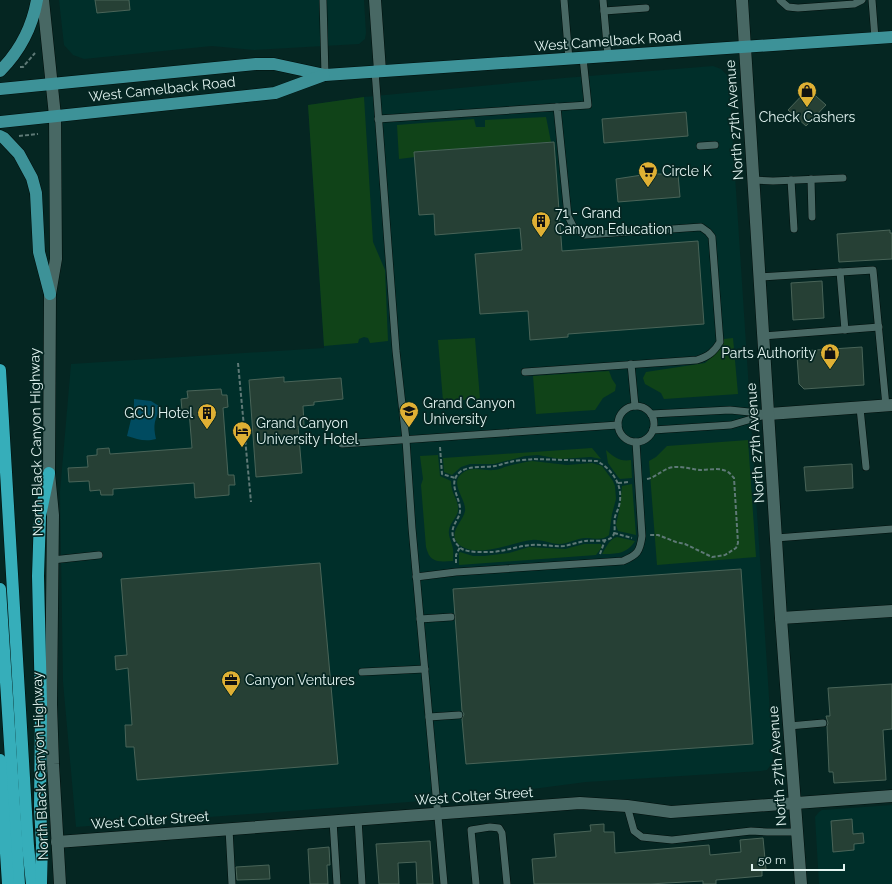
<svg xmlns="http://www.w3.org/2000/svg" width="892" height="884" viewBox="0 0 892 884" font-family="Raleway,sans-serif">
	<rect width="100%" height="100%" fill="#052622"/>
	<!-- built -->
	<g fill="#002f2a">
		<polygon points="59,0 364,0 366,33 365,39 359,44 254,50 212,46 84,59 73,55 64,45"/>
		<polygon points="713,66 721,69 727,75 729,83 772,743 773,762 767,770 761,771 586,782 488,795 409,802 76,827 63,682 60,492 71,364 324,348 308,105 364,97 564,78"/>
		<polygon points="892,805 892,884 819,884 815,817 819,812 822,810"/>
	</g>
	<!-- green -->
	<g fill="#104318">
		<polygon points="364,97 373,242 385,270 388,341 370,343 368,338 364,337 359,339 358,343 324,346 308,105"/>
		<polygon points="546,117 551,142 415,152 415,157 399,159 397,125 474,119 476,127 485,127 485,120"/>
		<polygon points="475,338 480,399 443,401 438,340"/>
		<polygon points="733,338 738,394 664,399 661,393 645,384 643,378 646,372 705,363 719,350 724,339"/>
		<polygon points="609,371 612,379 616,385 615,391 603,398 595,410 536,414 533,376"/>
		<polygon points="748,440 756,557 657,565 649,461 656,457 667,446"/>
		<polygon points="592,448 601,459 591,457 560,459 538,455 525,456 494,464 470,464 461,467 452,475 444,472 443,458"/>
		<path d="M606,450C614,457 620,462 631,460L632,478L620,479L618,477L608,463Z"/>
		<path d="M438,455L440,476L451,481C451,494 458,499 458,508C459,516 450,522 449,530C448,536 451,540 452,545C454,550 453,556 453,561C438,562 430,563 426,547L421,485L423,479L420,456Z"/>
		<path d="M532,461L567,465L592,463L602,466L613,481L615,486L616,499L612,514L609,535C603,541 594,538 586,538C576,538 569,544 559,544C550,544 541,539 532,540C513,542 479,558 461,546C445,535 463,522 465,511C467,499 447,482 464,472C472,466 484,471 494,470C499,470 503,467 508,466C516,464 524,462 532,461Z"/>
		<polygon points="632,484 636,535 618,531 616,525 620,506 622,486"/>
		<path d="M617,537L635,541C627,554 616,554 602,554C606,548 609,539 617,537Z"/>
		<polygon points="584,544 601,544 602,547 596,555 459,565 459,553 460,552 473,556 484,556 509,553 529,547 565,549"/>
	</g>
	<!-- water -->
	<path fill="#004b60" d="M134,399L151,401L162,408C154,418 153,426 156,439C145,442 137,439 127,436L134,407Z"/>
	<!-- building -->
	<g fill="#264035" stroke="#496458">
		<polygon points="95,0 129,0 130,10 97,13"/>
		<polygon points="808,89 826,105 806,126 788,110"/>
		<polygon points="686,112 688,136 604,143 602,119"/>
		<polygon points="554,142 562,251 698,241 704,324 568,334 568,337 530,340 528,311 480,314 475,254 522,250 520,228 435,235 434,214 419,215 414,152"/>
		<polygon points="655,173 655,174 678,174 680,197 618,202 616,179"/>
		<polygon points="890,230 890,233 892,233 892,259 839,262 837,234"/>
		<polygon points="822,281 824,318 793,320 791,283"/>
		<polygon points="862,347 864,385 804,389 799,384 797,356 801,351"/>
		<polygon points="284,377 284,382 341,378 343,399 314,402 314,405 303,406 304,425 298,426 302,473 256,477 249,380"/>
		<polygon points="221,389 222,395 227,395 228,407 223,408 228,475 234,475 235,485 229,485 229,495 195,498 194,483 113,489 113,495 101,495 100,490 90,491 89,481 69,482 68,468 88,467 87,456 97,455 97,449 109,448 110,454 192,448 189,411 182,411 181,399 188,398 187,391"/>
		<polygon points="852,464 853,488 806,491 804,467"/>
		<polygon points="320,563 338,764 137,780 134,747 126,747 125,725 132,725 128,668 116,670 115,656 127,655 121,579"/>
		<polygon points="741,569 753,744 466,764 462,719 464,714 462,711 453,589"/>
		<polygon points="892,684 892,729 883,730 886,780 834,783 833,772 829,772 827,726 828,723 826,716 830,716 828,688"/>
		<polygon points="852,819 853,834 863,833 864,843 854,844 854,850 833,852 831,821"/>
		<polygon points="604,824 604,832 614,832 615,853 709,845 710,855 741,852 740,840 763,838 766,869 762,870 762,876 716,880 716,884 703,884 703,881 649,884 534,884 532,859 556,857 554,834 591,831 590,825"/>
		<polygon points="430,841 433,884 417,884 416,862 398,863 399,884 379,884 376,844"/>
		<polygon points="329,847 330,865 327,865 328,884 310,884 308,849"/>
		<polygon points="269,865 270,879 237,880 236,867"/>
	</g>
	<g fill="none" stroke-linecap="round" stroke-linejoin="round">
		<!-- service casing -->
		<g stroke="#000e0b" stroke-width="8">
			<g id="service">
				<polyline points="323,0 325,75"/>
				<polyline points="564,0 569,59"/>
				<polyline points="603,0 608,56"/>
				<polyline points="780,0 788,7 798,8 854,4 862,0"/>
				<polyline points="872,0 875,38"/>
				<polyline points="604,11 646,8"/>
				<polyline points="375,71 396,351 406,440 412,528 444,884"/>
				<polyline points="378,119 557,107"/>
				<polyline points="700,146 715,145"/>
				<polyline points="811,179 812,217"/>
				<polyline points="753,180 773,181 843,178"/>
				<polyline points="791,180 794,229"/>
				<polyline points="840,272 845,330"/>
				<polyline points="760,277 873,270 886,406"/>
				<polyline points="763,336 879,327"/>
				<polyline points="631,364 635,406"/>
				<path d="M525,372L697,360C709,356 714,352 720,342L712,237L708,232L701,227L585,235L574,228L568,216L557,107L588,105L583,58"/>
				<circle cx="636" cy="424" r="18"/>
				<polyline points="860,408 866,467"/>
				<polyline points="651,414 730,410 769,414"/>
				<polyline points="653,430 731,425 765,415"/>
				<polyline points="342,444 618,425"/>
				<polyline points="776,538 892,529"/>
				<polyline points="52,560 99,555"/>
				<path d="M416,577L456,572L623,561C637,555 640,552 642,536L636,442"/>
				<polyline points="420,619 451,617"/>
				<polyline points="362,672 425,669"/>
				<polyline points="429,717 459,715"/>
				<polyline points="789,726 823,723"/>
				<polyline points="627,806 634,831 642,837 672,840 751,831 767,832 797,832"/>
				<polyline points="358,819 362,884"/>
				<polyline points="333,821 337,884"/>
				<polyline points="229,829 232,884"/>
				<polyline points="476,884 471,830 490,827 499,828 502,833 507,884"/>
			</g>
		</g>
		<!-- minor casing -->
		<g stroke="#000e0b" stroke-width="13">
			<g id="minor">
				<polyline points="375,0 380,71"/>
				<polyline points="769,414 892,405"/>
				<polyline points="781,618 892,611"/>
				<polyline points="57,842 580,803 627,806 671,812 892,796"/>
			</g>
		</g>
		<!-- secondary casing -->
		<g stroke="#000e0b" stroke-width="13">
			<g id="secondary">
				<polyline points="43,0 55,116 56,259 50,294 49,473 53,515 51,704 53,764 60,884"/>
				<polyline points="742,0 781,618 801,884"/>
			</g>
		</g>
		<!-- primary casing -->
		<g stroke="#000e0b" stroke-width="13">
			<g id="primary">
				<path d="M0,71C20,51 32,28 37,0"/>
				<polyline points="0,89 256,64 274,64 325,75 892,37"/>
				<polyline points="0,122 275,93 324,75"/>
				<polyline points="0,136 4,138 19,154 32,178 36,193 39,252 50,294"/>
			</g>
		</g>
		<!-- motorway casing -->
		<g stroke="#000e0b" stroke-width="13">
			<g id="motorway">
				<polyline points="0,370 28,846 32,884"/>
				<polyline points="0,589 19,884"/>
				<polyline points="0,760 8,884"/>
				<polyline points="41,884 42,845 40,808 41,704 38,576 40,516 49,473"/>
			</g>
		</g>
		<!-- path -->
		<g stroke="#5e7976" stroke-width="2" stroke-dasharray="4 2" stroke-linecap="butt">
			<polyline points="20,67 23,67 35,53"/>
			<polyline points="19,136 38,134"/>
			<polyline points="238,363 251,502"/>
			<polyline points="440,447 442,474 455,478"/>
			<path d="M534,459L597,461C613,470 624,486 619,506C618,510 616,513 615,517C613,525 618,535 609,539C602,542 592,540 585,541C578,542 571,545 564,546C553,547 542,544 531,545C518,546 506,551 492,552C484,552 470,553 462,549C458,546 454,542 453,537C450,524 461,519 460,509C460,497 447,483 460,472C469,465 484,468 495,466C500,465 505,463 510,462C517,460 526,460 534,459Z"/>
			<path d="M647,479C656,477 661,471 669,468C680,465 690,469 700,470C709,470 720,467 728,472C730,473 732,476 734,478L738,543L736,548L725,555L712,557L685,544L676,542L658,535H650"/>
			<polyline points="618,483 629,482"/>
			<polyline points="614,533 632,538"/>
			<polyline points="600,554 605,540"/>
			<polyline points="456,563 456,555 460,547"/>
		</g>
		<!-- service -->
		<use href="#service" stroke="#486864" stroke-width="7"/>
		<!-- minor -->
		<use href="#minor" stroke="#486864" stroke-width="12"/>
		<!-- secondary -->
		<use href="#secondary" stroke="#486864" stroke-width="12"/>
		<!-- primary -->
		<use href="#primary" stroke="#3d9298" stroke-width="12"/>
		<!-- motorway -->
		<use href="#motorway" stroke="#36aeba" stroke-width="12"/>
	</g>
	<!-- icons -->
	<defs>
		<g id="shop-pin" transform="scale(1)"><path d="M0 17L-7.5 6A9.5 9.5 0 1 1 7.5 6Z" fill="#dfb034" stroke="#052622"/><path d="M-5-2.5h2.3a2.7 3.5 0 0 1 5.4 0H5L5.5 6h-11ZM-1.5-2.5h3a1.5 2.3 0 0 0-3 0Z" fill="#111"/></g>
		<g id="supermarket-pin" transform="scale(1)"><path d="M0 17L-7.5 6A9.5 9.5 0 1 1 7.5 6Z" fill="#dfb034" stroke="#052622"/><path d="M-6-5.5h2.5l.6 2H6L4.5 2H-2.5L-4.4-4H-6ZM-1.5 3.2a1.3 1.3 0 1 0 .1 0ZM3 3.2a1.3 1.3 0 1 0 .1 0Z" fill="#111"/></g>
		<g id="building-pin" transform="scale(1)"><path d="M0 17L-7.5 6A9.5 9.5 0 1 1 7.5 6Z" fill="#dfb034" stroke="#052622"/><path d="M-4-6H4V6H1V3H-1V6H-4ZM-2.5-4.3h1.7v1.8h-1.7ZM.8-4.3h1.7v1.8H.8ZM-2.5-1h1.7V.8h-1.7ZM.8-1h1.7V.8H.8Z" fill="#111"/></g>
		<g id="university-pin" transform="scale(1)"><path d="M0 17L-7.5 6A9.5 9.5 0 1 1 7.5 6Z" fill="#dfb034" stroke="#052622"/><path d="M0-5L7-2L0 1L-7-2ZM-4 1L0 2.5L4 1V4Q0 6-4 4Z" fill="#111"/></g>
		<g id="hotel-pin" transform="scale(1)"><path d="M0 17L-7.5 6A9.5 9.5 0 1 1 7.5 6Z" fill="#dfb034" stroke="#052622"/><path d="M-6-4.5h1.5V1H6V5H4.5V3h-9V5H-6ZM-4 0a1.8 1.8 0 1 1 3.6 0ZM.5 0V-2.5h3Q6-2.5 6 0Z" fill="#111"/></g>
		<g id="office-pin" transform="scale(1)"><path d="M0 17L-7.5 6A9.5 9.5 0 1 1 7.5 6Z" fill="#dfb034" stroke="#052622"/><path d="M-6-3h4V-5.5h4V-3h4V5H-6ZM-1-4.5V-3h2v-1.5ZM-6 0V1H6V0Z" fill="#111"/></g>
	</defs>
	<g fill-rule="evenodd">
		<use href="#shop-pin" x="807" y="91"/>
		<use href="#supermarket-pin" x="648" y="171"/>
		<use href="#building-pin" x="541" y="221"/>
		<use href="#shop-pin" x="830" y="353"/>
		<use href="#university-pin" x="409" y="411"/>
		<use href="#building-pin" x="207" y="413"/>
		<use href="#hotel-pin" x="242" y="431"/>
		<use href="#office-pin" x="231" y="680"/>
	</g>
	<g text-anchor="middle" dominant-baseline="central" stroke-width="3.5" stroke-linejoin="round" paint-order="stroke">
		<!-- street labels -->
		<g font-size="14" fill="#e2f4f1" stroke="#052622">
			<text transform="translate(608 41) rotate(-4)">West Camelback Road</text>
			<text transform="translate(162 89) rotate(-6)">West Camelback Road</text>
			<text transform="translate(734 120) rotate(-94)">North 27th Avenue</text>
			<text transform="translate(36 442) rotate(-91)">North Black Canyon Highway</text>
			<text transform="translate(755 443) rotate(-94)">North 27th Avenue</text>
			<text transform="translate(40 766) rotate(-92)">North Black Canyon Highway</text>
			<text transform="translate(777 766) rotate(-94)">North 27th Avenue</text>
			<text transform="translate(474 796) rotate(-4)">West Colter Street</text>
			<text transform="translate(150 820) rotate(-4)">West Colter Street</text>
		</g>
		<!-- poi labels -->
		<g font-size="14" fill="#e2f4f1" stroke="#052622" text-anchor="start">
			<text x="807" y="117" text-anchor="middle">Check Cashers</text>
			<text x="662" y="171">Circle K</text>
			<text x="555" y="213">71 - Grand<tspan x="555" dy="16">Canyon Education</tspan></text>
			<text x="816" y="353" text-anchor="end">Parts Authority</text>
			<text x="423" y="403">Grand Canyon<tspan x="423" dy="16">University</tspan></text>
			<text x="193" y="413" text-anchor="end">GCU Hotel</text>
			<text x="256" y="423">Grand Canyon<tspan x="256" dy="16">University Hotel</tspan></text>
			<text x="245" y="680">Canyon Ventures</text>
		</g>
	</g>
	<!-- scale -->
	<path d="M752 864v6h92v-6" fill="none" stroke="#e2f4f1" stroke-width="2"/>
	<text x="758" y="864" font-size="12" fill="#e2f4f1" stroke="#052622" stroke-width="3" paint-order="stroke">50 m</text>
</svg>
